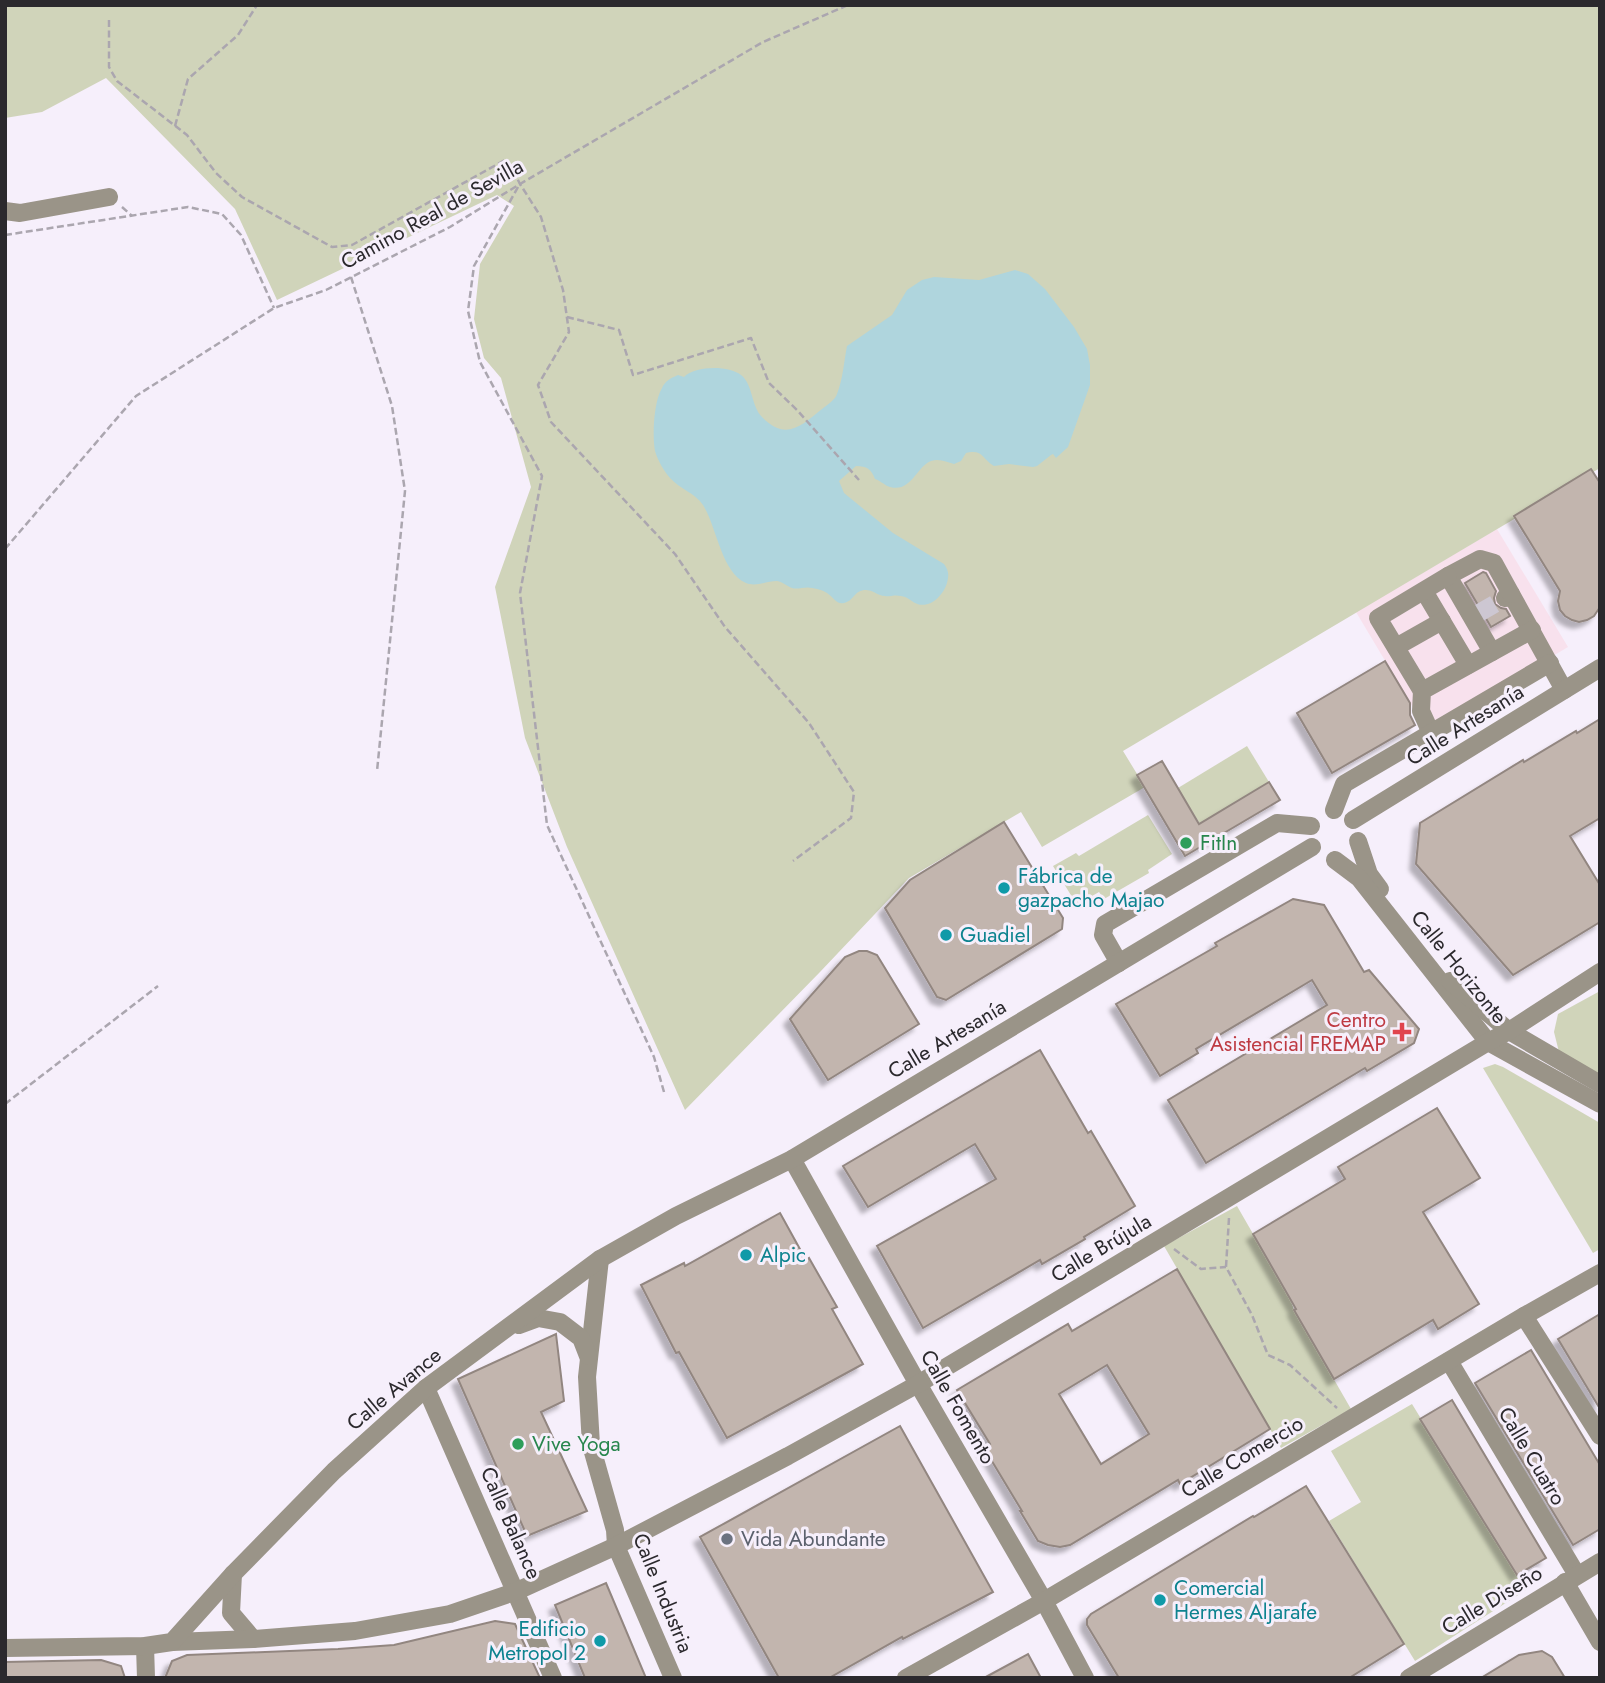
<svg xmlns="http://www.w3.org/2000/svg" width="1605" height="1683" viewBox="0 0 1605 1683" font-family="Jost,sans-serif">
	<defs>
		<filter id="shadow"><feDropShadow dx="-6" dy="6" stdDeviation="2" flood-color="#0004"/></filter>
	</defs>
	<rect width="100%" height="100%" fill="#f6effb"/>
	<!-- commercial -->
	<polygon fill="#f8e1ed" points="1497,529 1568,647 1427,731 1356,612"/>
	<!-- green -->
	<g fill="#d0d4ba">
		<polygon points="5,5 1600,5 1600,468 1123,751 1145,787 1042,847 1021,812 909,878 820,972 685,1110 567,847 525,738 495,587 531,487 501,378 484,358 474,319 480,264 514,206 497,195 277,300 235,209 106,78 42,112 5,118"/>
		<polygon points="1247,746 1269,782 1200,824 1178,788"/>
		<polygon points="1148,815 1172,854 1148,870 1149,873 1104,899 1099,892 1077,905 1053,866 1076,853 1079,856"/>
		<polygon points="1600,991 1600,1075 1559,1052 1554,1032 1558,1014"/>
		<polygon points="1495,1064 1503,1067 1600,1123 1600,1249 1593,1253 1483,1068"/>
		<polygon points="1237,1206 1290,1298 1294,1310 1351,1409 1281,1448 1164,1246"/>
		<polygon points="1412,1404 1526,1590 1415,1661 1329,1521 1361,1502 1331,1451"/>
	</g>
	<!-- water -->
	<path fill="#afd5dd" d="M1015,270L1028,274L1045,289L1074,327L1087,349L1090,365V385L1068,447L1056,458L1053,454L1051,455L1037,466L1033,467L1009,464L994,466C982,459 983,449 966,453L961,461L954,464C947,462 939,458 931,461C917,466 911,493 890,487C884,485 881,481 875,479C871,469 867,466 856,466L839,481L844,493L893,533L944,564C949,571 949,575 947,583C943,596 929,610 915,603C910,600 907,597 901,596C894,594 887,598 880,595C875,593 871,590 866,590C854,590 854,601 844,603C837,605 833,597 827,593C822,590 818,589 812,588C805,586 798,590 792,588C787,586 783,582 777,581C767,581 756,587 746,583C721,572 717,527 703,505C695,493 680,489 670,478C664,471 658,461 655,451C652,435 654,401 662,388C665,381 671,378 678,375L684,377C695,366 728,365 741,375C753,384 751,406 762,417C786,442 802,425 822,409C828,404 835,400 837,394C843,379 844,361 847,346L892,315L907,290L922,280L934,277L979,280Z"/>
	<!-- building -->
	<g fill="#c2b5ae" stroke="#928680" stroke-width="2" fill-rule="evenodd" filter="url(#shadow)">
		<polygon points="1591,469 1600,483 1600,607 1594,616 1587,620 1579,622 1572,620 1565,616 1560,610 1558,601 1560,591 1514,516"/>
		<polygon points="1483,572 1486,573 1496,591 1494,598 1495,604 1501,608 1506,609 1510,616 1491,627 1465,583"/>
		<polygon points="1385,661 1410,703 1410,715 1415,725 1332,773 1297,713"/>
		<polygon points="1600,719 1600,818 1570,836 1600,885 1600,922 1513,975 1416,864 1420,823 1523,760 1524,762 1576,731 1577,733"/>
		<polygon points="1162,761 1199,824 1269,782 1280,800 1185,856 1137,775"/>
		<polygon points="1004,822 1063,918 1062,929 946,1000 937,997 885,908 910,880"/>
		<polygon points="1293,899 1324,905 1364,972 1369,970 1419,1029 1414,1043 1367,1071 1365,1068 1206,1163 1168,1100 1327,1005 1312,980 1196,1049 1198,1053 1160,1076 1116,1004 1217,946 1215,943"/>
		<polygon points="859,951 867,951 877,955 919,1024 828,1080 790,1019 845,957"/>
		<polygon points="1040,1050 1088,1133 1091,1131 1135,1206 1084,1237 1085,1239 1042,1264 1040,1260 923,1328 877,1246 996,1179 975,1144 868,1207 843,1166"/>
		<polygon points="1437,1108 1480,1178 1423,1212 1479,1304 1438,1329 1433,1320 1334,1379 1294,1310 1296,1309 1253,1234 1345,1179 1338,1167"/>
		<polygon points="780,1213 806,1260 809,1258 837,1307 832,1309 863,1364 727,1438 679,1352 676,1353 641,1285 684,1263 685,1266"/>
		<path d="M1177,1269L1270,1429L1180,1484L1178,1480L1070,1545L1060,1547L1048,1545L1038,1541L1020,1511H1022L984,1448L990,1444L957,1390L1068,1324L1072,1331ZM1107,1365L1149,1434L1101,1464L1059,1394Z"/>
		<polygon points="1600,1314 1600,1409 1558,1339"/>
		<polygon points="556,1334 564,1401 541,1412 587,1511 527,1536 458,1379"/>
		<polygon points="1531,1350 1600,1465 1600,1529 1573,1545 1475,1383"/>
		<polygon points="1452,1400 1546,1558 1517,1575 1420,1419"/>
		<polygon points="900,1426 993,1592 903,1639 902,1637 829,1678 779,1678 700,1537"/>
		<polygon points="1306,1486 1404,1644 1349,1678 1119,1678 1087,1625 1087,1619 1091,1614 1253,1516 1254,1517"/>
		<polygon points="606,1583 646,1678 585,1678 555,1605"/>
		<polygon points="495,1621 515,1624 540,1678 165,1678 172,1661 187,1655 338,1649 394,1645"/>
		<polygon points="1542,1651 1552,1657 1565,1678 1481,1678 1519,1655"/>
		<polygon points="1028,1654 1041,1678 984,1678"/>
		<polygon points="101,1660 121,1666 125,1678 5,1678 5,1662"/>
	</g>
	<g fill="none" stroke-linecap="round" stroke-linejoin="round">
		<!-- minor-tunnel -->
		<polyline stroke="#cdc7d2" stroke-width="18" stroke-dasharray="18 9" stroke-linecap="butt" points="1479,613 1505,598"/>
		<!-- path -->
		<g stroke="#aba6af" stroke-width="2.5" stroke-dasharray="7 3.5" stroke-linecap="butt">
			<polyline points="109,20 109,67 117,81 187,135 216,173 242,197 332,247 352,245 505,160 512,168 520,184 541,217 563,290 569,332 538,385 551,422 675,554 725,627 809,723 854,792 851,818 793,861"/>
			<polyline points="175,126 188,79 238,35 257,5"/>
			<polyline points="518,187 474,266 468,311 480,362 542,476 520,593 547,825 654,1057 664,1092"/>
			<polyline points="122,207 132,216"/>
			<polyline points="5,235 188,207 222,214 241,235 274,308"/>
			<polyline points="351,277 392,406 405,491 377,771"/>
			<polyline points="567,317 619,330 633,375 751,338 769,383 797,410 859,480"/>
			<polyline points="5,549 136,396 274,308 326,290 450,227 520,184 763,42 848,5"/>
			<polyline points="5,1104 158,986"/>
			<polyline points="1229,1218 1226,1267 1252,1315 1268,1355 1290,1365 1337,1408"/>
			<polyline points="1174,1249 1201,1269 1226,1267"/>
		</g>
		<!-- minor -->
		<g stroke="#9a9488" stroke-width="18">
			<polyline points="5,211 20,213 109,197"/>
			<polyline points="1424,591 1468,665"/>
			<polyline points="1505,598 1511,594 1564,690"/>
			<polyline points="1396,647 1442,621"/>
			<polyline points="1492,652 1448,576 1480,559 1494,563 1511,594"/>
			<polyline points="1422,691 1378,618 1448,576"/>
			<polyline points="1431,733 1421,711 1422,691 1532,630"/>
			<polyline points="1334,810 1344,784 1550,663"/>
			<polyline points="1353,820 1600,668"/>
			<polyline points="1358,841 1369,874 1380,889"/>
			<polyline points="1335,860 1359,878 1488,1042 1600,1104"/>
			<polyline points="1119,963 1103,935 1105,924 1277,823 1311,826"/>
			<polyline points="1450,981 1509,1031 1600,1084"/>
			<polyline points="792,1159 918,1384 1044,1601 1085,1678"/>
			<polyline points="600,1259 587,1377 591,1445 615,1530 616,1546 673,1678"/>
			<polyline points="1524,1316 1600,1436"/>
			<polyline points="519,1325 538,1318 560,1322 581,1338 588,1356"/>
			<polyline points="1449,1361 1577,1575"/>
			<polyline points="426,1388 553,1678"/>
			<polyline points="233,1574 231,1613 253,1639"/>
			<polyline points="1565,1582 1600,1642"/>
			<polyline points="172,1642 253,1639 355,1631 450,1614 517,1591 616,1546 788,1456 918,1384 1488,1042 1509,1031 1600,972"/>
			<polyline points="145,1646 146,1678"/>
			<polyline points="5,1648 145,1646 172,1642 233,1574 334,1471 426,1388 600,1259 676,1216 792,1159 1312,847"/>
			<polyline points="906,1678 1044,1601 1524,1316 1600,1273"/>
			<polyline points="1409,1678 1600,1562"/>
		</g>
	</g>
	<!-- markers -->
	<g fill="#2e9e5b" stroke="#f6effb" stroke-width="2.5">
		<circle cx="1186" cy="843" r="7"/>
		<circle cx="518" cy="1444" r="7"/>
	</g>
	<g fill="#0f9aa8" stroke="#f6effb" stroke-width="2.5">
		<circle cx="1004" cy="888" r="7"/>
		<circle cx="946" cy="935" r="7"/>
		<circle cx="746" cy="1255" r="7"/>
		<circle cx="1160" cy="1600" r="7"/>
		<circle cx="600" cy="1641" r="7"/>
	</g>
	<path fill="#e0444e" stroke="#f6effb" stroke-width="2.5" d="M1398.5 1021.5h7v7h7v7h-7v7h-7v-7h-7v-7h7z"/>
	<circle fill="#6b7280" stroke="#f6effb" stroke-width="2.5" cx="727" cy="1539" r="7"/>
	<g text-anchor="middle" dominant-baseline="central" stroke-width="6" stroke-linejoin="round" paint-order="stroke">
		<!-- street labels -->
		<g font-size="21" fill="#2b292d" stroke="#f6effb">
			<text transform="translate(432 214) rotate(-29)">Camino Real de Sevilla</text>
			<text transform="translate(1465 725) rotate(-32)">Calle Artesanía</text>
			<text transform="translate(1459 967) rotate(51)">Calle Horizonte</text>
			<text transform="translate(947 1039) rotate(-31)">Calle Artesanía</text>
			<text transform="translate(1101 1248) rotate(-31)">Calle Brújula</text>
			<text transform="translate(394 1389) rotate(-40)">Calle Avance</text>
			<text transform="translate(958 1407) rotate(60)">Calle Fomento</text>
			<text transform="translate(1532 1456) rotate(59)">Calle Cuatro</text>
			<text transform="translate(1242 1457) rotate(-31)">Calle Comercio</text>
			<text transform="translate(511 1523) rotate(66)">Calle Balance</text>
			<text transform="translate(663 1593) rotate(68)">Calle Industria</text>
			<text transform="translate(1492 1600) rotate(-31)">Calle Diseño</text>
		</g>
		<!-- leisure labels -->
		<g font-size="21" fill="#27864d" stroke="#f6effb" text-anchor="start">
			<text x="1200" y="843">FitIn</text>
			<text x="532" y="1444">Vive Yoga</text>
		</g>
		<!-- culture labels -->
		<g font-size="21" fill="#0d838f" stroke="#f6effb" text-anchor="start">
			<text x="1018" y="876">Fábrica de<tspan x="1018" dy="24">gazpacho Majao</tspan></text>
			<text x="960" y="935">Guadiel</text>
			<text x="760" y="1255">Alpic</text>
			<text x="1174" y="1588">Comercial<tspan x="1174" dy="24">Hermes Aljarafe</tspan></text>
			<text x="586" y="1629" text-anchor="end">Edificio<tspan x="586" dy="24">Metropol 2</tspan></text>
		</g>
		<!-- health labels -->
		<g font-size="21" fill="#be3a42" stroke="#f6effb" text-anchor="end">
			<text x="1386" y="1020">Centro<tspan x="1386" dy="24">Asistencial FREMAP</tspan></text>
		</g>
		<!-- worship labels -->
		<g font-size="21" fill="#5b616d" stroke="#f6effb" text-anchor="start">
			<text x="741" y="1539">Vida Abundante</text>
		</g>
	</g>
	<!-- border -->
	<rect width="1605" height="1683" fill="none" stroke="#2b292d" stroke-width="14"/>
</svg>
